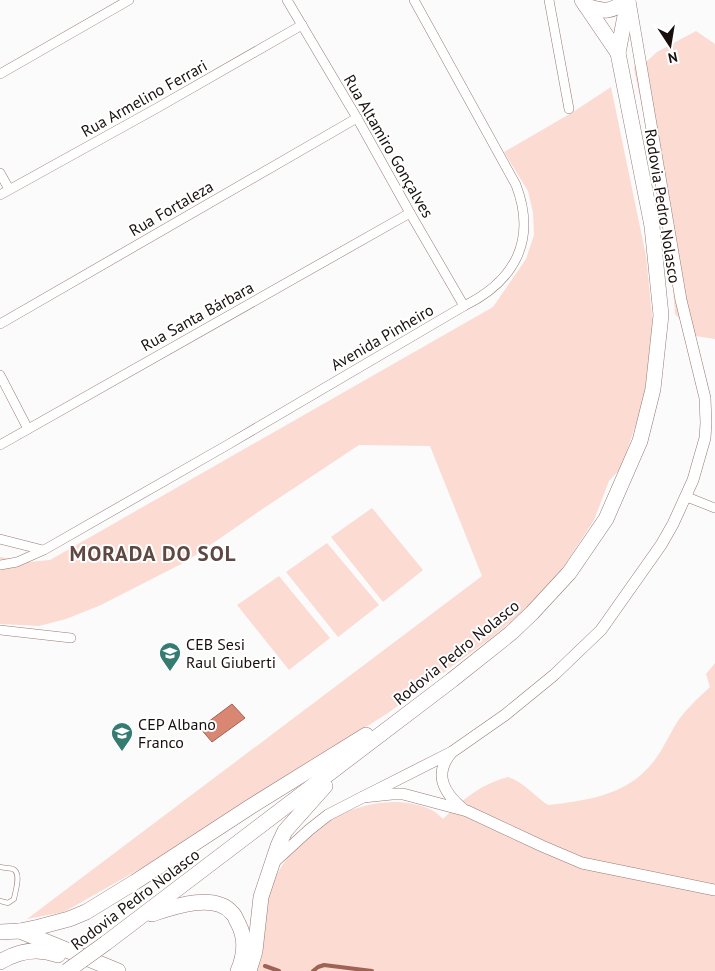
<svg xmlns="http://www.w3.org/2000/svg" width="715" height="971" viewBox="0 0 715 971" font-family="'PT Sans',sans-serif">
	<rect width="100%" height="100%" fill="#fbfbfb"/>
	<!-- green -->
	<g fill="#fcdbd3">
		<polygon points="696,31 715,44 715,339 689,335 690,330 675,314 671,262 654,162 634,69 635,64 645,63 657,52"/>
		<polygon points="611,87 646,256 654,335 652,377 621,468 609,481 594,520 562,569 527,608 491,638 388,713 145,866 64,912 27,919 482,576 430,446 359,445 261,510 187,561 101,605 66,619 39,626 0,624 0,557 29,562 50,560 493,307 526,259 534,235 533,213 528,191 504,152 573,112"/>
		<polygon points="372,508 423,570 383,602 331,537"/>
		<polygon points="327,543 379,605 338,637 286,572"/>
		<polygon points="279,576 330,638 289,670 237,605"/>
		<path d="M715,663V971H256C261,941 262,906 275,878C299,830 359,793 413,804C427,807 433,809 443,819C463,799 481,784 508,777C524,782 534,796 548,805C583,801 622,796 647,769C660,756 667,739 676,724C685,710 698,698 710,687L706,674Z"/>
	</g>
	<!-- water -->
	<polygon fill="#d98673" stroke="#9f6355" points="232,704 245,718 212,742 200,728"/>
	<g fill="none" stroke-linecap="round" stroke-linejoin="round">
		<!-- stream -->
		<g stroke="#9f6355" stroke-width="4">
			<polyline points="265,966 279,971"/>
			<polyline points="313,971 318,967 324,965 372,971"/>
		</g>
		<!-- service casing -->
		<g stroke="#967b75" stroke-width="5.5">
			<path id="service" d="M0,867C4,868 10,868 13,869C22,873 15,892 14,899L8,903L0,901"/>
		</g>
		<!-- minor casing -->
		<g stroke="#967b75" stroke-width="10">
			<g id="minor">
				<polyline points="287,0 357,118 410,213 464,306"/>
				<polyline points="549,0 569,109"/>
				<polyline points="0,74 129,0"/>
				<polyline points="0,173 9,189"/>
				<polyline points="0,195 157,108 302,25"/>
				<polyline points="0,324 357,118"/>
				<polyline points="0,375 28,429"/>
				<polyline points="0,445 410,213"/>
				<polyline points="687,497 715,508"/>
				<polyline points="0,539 43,550"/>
				<path d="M0,565L17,562L44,550L229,444L464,306C515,281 537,240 516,185L414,0"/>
				<polyline points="0,630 71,638"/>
			</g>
		</g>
		<!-- tertiary casing -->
		<g stroke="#967b75" stroke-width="12">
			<g id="tertiary">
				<path d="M451,753C433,775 444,793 463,809"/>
				<polyline points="363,797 452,752 505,715 554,675 601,630 661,545 673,524 693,480 705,438 706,423 705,398 681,300 630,1"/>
				<polyline points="273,863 309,830 328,815 363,797 392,794 403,794 467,811 542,846 582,863 715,890"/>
			</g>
		</g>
		<!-- trunk casing -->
		<g stroke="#967b75" stroke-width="16">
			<g id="trunk">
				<polyline points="582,0 618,53"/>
				<path d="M586,6C603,11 611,14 625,0"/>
				<path d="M152,914C173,907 215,892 232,913C235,915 236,920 238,923C246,938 245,955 238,971"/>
				<polyline points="20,931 118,971"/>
				<polyline points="0,932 20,931 39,927 69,919 86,912 135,882 250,807 366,735"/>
				<polyline points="106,943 452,680 511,633 532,613 569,573 606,519 640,441 653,389 661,315 652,226 618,53 628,0"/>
				<path d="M0,962C18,951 37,947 58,955"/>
				<polyline points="249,971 255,951 261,897 278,846 285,831 325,786"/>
			</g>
		</g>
		<!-- service -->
		<use href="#service" stroke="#fff" stroke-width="4.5"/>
		<!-- minor -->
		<use href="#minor" stroke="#fff" stroke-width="9"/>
		<!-- tertiary -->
		<use href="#tertiary" stroke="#fff" stroke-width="11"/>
		<!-- trunk -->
		<use href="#trunk" stroke="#fff" stroke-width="15"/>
		<!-- trunk-bridge casing -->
		<g stroke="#967b75" stroke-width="16" stroke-linecap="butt">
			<polyline id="trunk-bridge" points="67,971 106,943"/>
		</g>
		<!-- trunk-bridge -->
		<use href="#trunk-bridge" stroke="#fff" stroke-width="15"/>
	</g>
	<!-- icons -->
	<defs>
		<g id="school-pin" transform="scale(1.125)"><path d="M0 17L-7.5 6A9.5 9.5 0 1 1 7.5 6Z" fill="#357b71" stroke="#fff"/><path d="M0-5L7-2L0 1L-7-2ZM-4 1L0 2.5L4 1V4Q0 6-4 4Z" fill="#fff"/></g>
		<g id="university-pin" transform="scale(1.125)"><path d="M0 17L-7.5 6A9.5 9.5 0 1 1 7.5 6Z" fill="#357b71" stroke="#fff"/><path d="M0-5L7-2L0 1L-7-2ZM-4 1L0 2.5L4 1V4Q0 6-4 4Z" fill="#fff"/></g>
	</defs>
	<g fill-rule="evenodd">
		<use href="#school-pin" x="170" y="653"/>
		<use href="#university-pin" x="122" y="733"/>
	</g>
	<g text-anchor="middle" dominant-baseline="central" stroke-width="4" stroke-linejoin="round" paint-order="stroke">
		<!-- street labels -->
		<g font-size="16" fill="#19100e" stroke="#fff">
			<text transform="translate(144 98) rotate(-29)">Rua Armelino Ferrari</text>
			<text transform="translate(389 146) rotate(60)">Rua Altamiro Gonçalves</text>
			<text transform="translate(663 206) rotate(81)">Rodovia Pedro Nolasco</text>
			<text transform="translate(171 208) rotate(-30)">Rua Fortaleza</text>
			<text transform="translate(197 316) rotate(-29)">Rua Santa Bárbara</text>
			<text transform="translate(382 337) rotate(-30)">Avenida Pinheiro</text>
			<text transform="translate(456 652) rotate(-39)">Rodovia Pedro Nolasco</text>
			<text transform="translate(135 899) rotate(-37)">Rodovia Pedro Nolasco</text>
		</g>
		<!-- poi labels -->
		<g font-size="16" fill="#19100e" stroke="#fff" text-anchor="start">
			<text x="186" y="644">CEB Sesi<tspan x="186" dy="18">Raul Giuberti</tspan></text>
			<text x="138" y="724">CEP Albano<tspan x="138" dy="18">Franco</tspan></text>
		</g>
		<!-- district labels -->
		<g font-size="21" font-weight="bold" letter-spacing="1" fill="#5f4842" stroke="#fff">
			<text x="153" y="553">MORADA DO SOL</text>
		</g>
	</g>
	<!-- north arrow -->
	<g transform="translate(670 45) rotate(168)" stroke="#ffffff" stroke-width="4" paint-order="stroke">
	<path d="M0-4L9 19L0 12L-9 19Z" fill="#19100e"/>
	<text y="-8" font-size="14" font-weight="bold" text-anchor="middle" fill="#19100e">N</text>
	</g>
</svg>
